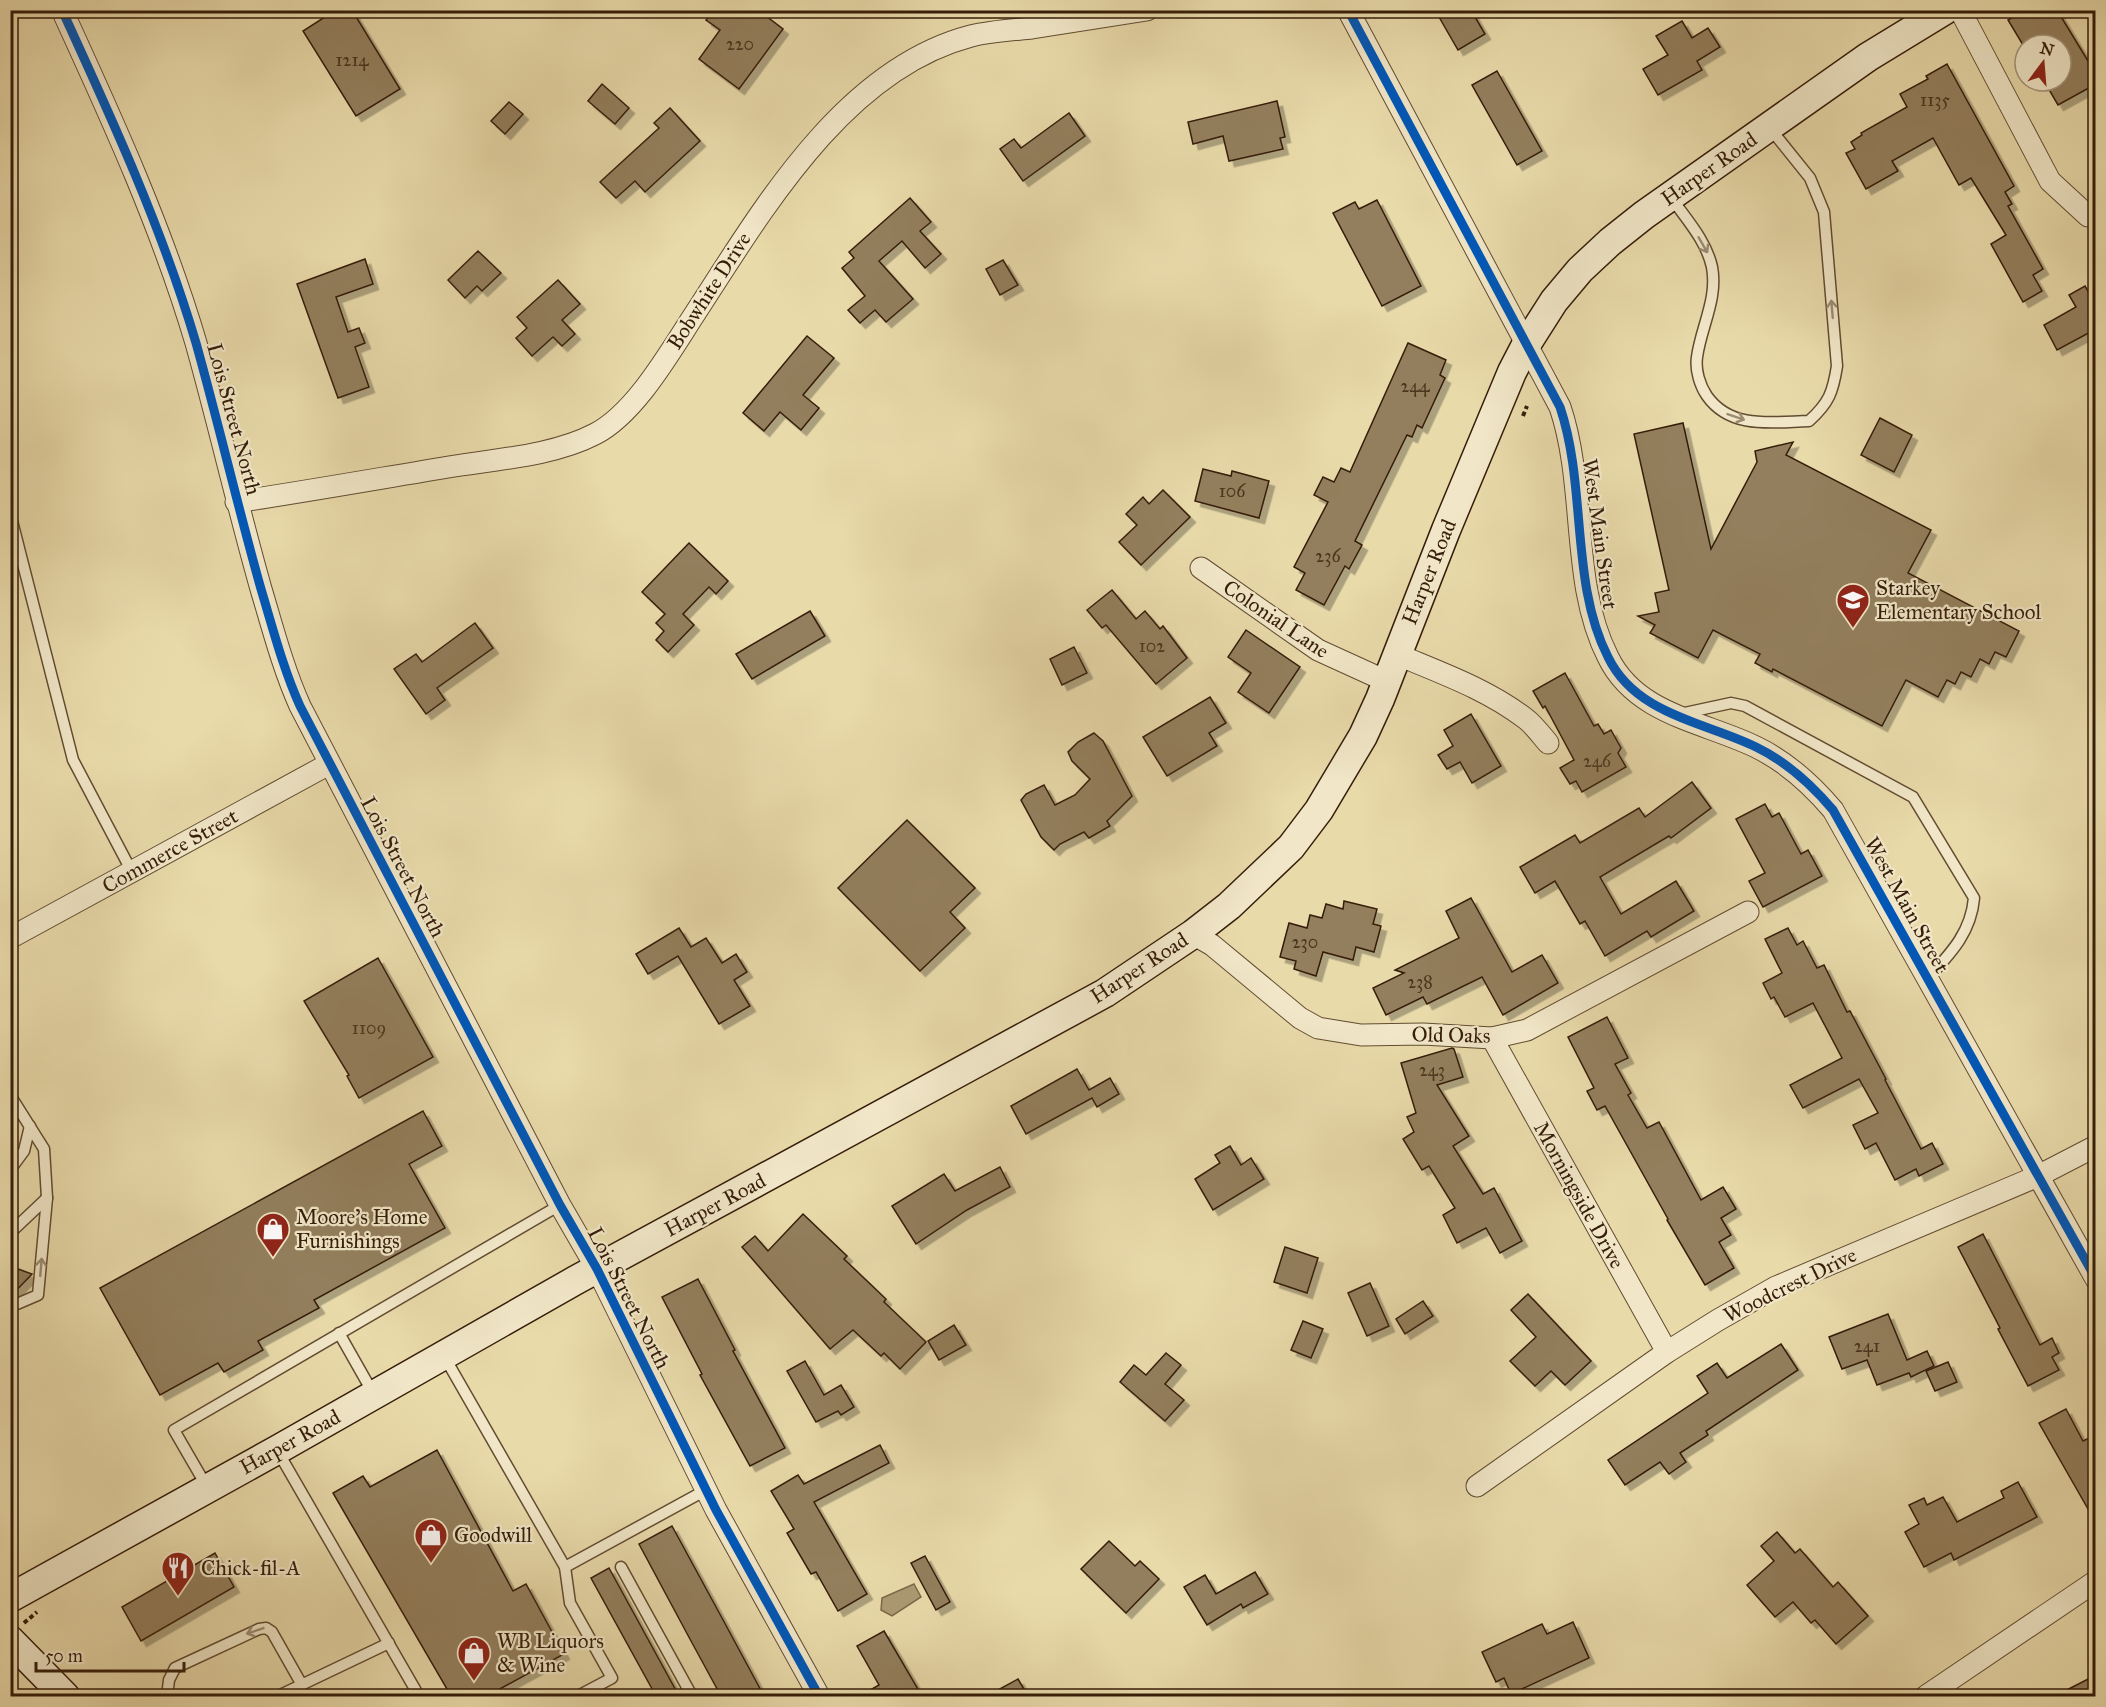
<svg xmlns="http://www.w3.org/2000/svg" width="2106" height="1707" viewBox="0 0 2106 1707" font-family="'IM FELL Great Primer',serif">
	<defs>
		<filter id="shadow"><feDropShadow dx="5.5" dy="5.5" stdDeviation="0" flood-color="#0004"/></filter>
	</defs>
	<rect width="100%" height="100%" fill="#e9daaa"/>
	<filter id="stains"><feTurbulence type="fractalNoise" baseFrequency=".00333" numOctaves="4"/><feColorMatrix values="0 0 0 0 .2 0 0 0 0 .09 0 0 0 0 .02 0 0 0 .5 -.17"/></filter>
	<radialGradient id="worn" r=".72"><stop offset=".6" stop-color="#630" stop-opacity="0"/><stop offset="1" stop-color="#630" stop-opacity=".3"/></radialGradient>
	<!-- water -->
	<polygon fill="#ac9a73" stroke="#7c6849" stroke-width="1.5" points="914,1584 921,1597 892,1616 881,1610 882,1598"/>
	<!-- building -->
	<g fill="#937f5d" stroke="#351d09" stroke-width="1.5" filter="url(#shadow)">
		<polygon points="321,10 352,10 400,89 356,116 303,31 325,17"/>
		<polygon points="714,10 758,10 783,29 739,89 699,59 720,30 706,20"/>
		<polygon points="1435,10 1471,10 1485,34 1458,50"/>
		<polygon points="2024,10 2057,10 2096,74 2096,84 2058,105 2044,81 2061,81 2061,45 2023,45 2008,20"/>
		<polygon points="1682,21 1692,38 1708,28 1720,47 1697,61 1702,70 1658,95 1643,69 1668,55 1656,36"/>
		<polygon points="1947,64 2014,186 2005,192 2012,204 2008,206 2043,269 2033,275 2042,291 2023,302 1991,244 2006,235 1971,178 1959,185 1933,138 1892,161 1898,171 1866,189 1846,153 1855,149 1851,142 1862,135 1861,133 1907,107 1900,94 1928,79 1926,76"/>
		<polygon points="1497,71 1542,151 1517,165 1472,85"/>
		<polygon points="602,84 629,108 615,124 588,101"/>
		<polygon points="1277,101 1285,137 1280,138 1283,149 1229,161 1223,136 1193,144 1188,122"/>
		<polygon points="509,102 523,114 505,134 491,121"/>
		<polygon points="670,108 700,141 645,192 635,181 616,198 600,182 659,128 654,123"/>
		<polygon points="1069,113 1085,136 1023,181 1000,149 1014,139 1021,148"/>
		<polygon points="910,198 931,222 920,231 941,254 925,268 902,241 879,261 913,299 886,322 875,310 860,323 848,310 865,296 842,268 854,258 849,252"/>
		<polygon points="1377,200 1421,286 1382,306 1333,213 1355,202 1359,209"/>
		<polygon points="478,251 501,273 482,291 477,286 465,298 448,280"/>
		<polygon points="365,259 373,284 336,297 348,332 359,328 365,343 355,347 369,387 338,398 297,284"/>
		<polygon points="1003,260 1018,285 1000,295 986,269"/>
		<polygon points="558,280 580,304 562,320 575,334 562,346 553,337 532,356 516,338 527,328 517,317"/>
		<polygon points="2085,286 2096,305 2096,329 2057,350 2044,325 2076,307 2069,295"/>
		<polygon points="807,336 834,358 803,395 819,408 801,430 780,412 764,431 743,413"/>
		<polygon points="1408,343 1446,360 1440,375 1445,378 1422,428 1417,425 1412,437 1407,435 1355,541 1362,545 1349,569 1345,566 1324,605 1296,590 1305,573 1294,567 1328,502 1314,495 1323,477 1334,482 1341,468 1350,472"/>
		<polygon points="1880,418 1912,435 1894,472 1861,455"/>
		<polygon points="1683,423 1711,549 1757,462 1755,451 1793,442 1786,455 1931,530 1908,573 2019,631 2006,657 1995,652 1989,664 1980,659 1971,677 1961,672 1955,684 1947,680 1938,697 1906,680 1882,726 1773,669 1772,672 1755,663 1760,654 1713,630 1698,658 1650,633 1655,625 1638,616 1659,612 1655,593 1669,590 1634,434"/>
		<polygon points="1203,469 1231,476 1232,471 1269,481 1259,518 1195,501"/>
		<polygon points="1163,490 1190,517 1141,565 1119,542 1137,525 1126,514 1143,497 1149,504"/>
		<polygon points="689,543 728,581 716,594 709,587 683,614 694,625 668,652 656,640 664,631 656,623 665,614 642,592"/>
		<polygon points="1112,590 1136,619 1145,611 1160,629 1163,626 1187,658 1156,684 1106,625 1102,628 1087,610"/>
		<polygon points="810,611 825,636 752,679 736,654"/>
		<polygon points="475,623 493,648 437,688 445,700 426,714 394,669 416,654 422,662"/>
		<polygon points="1246,630 1300,667 1269,713 1238,692 1251,673 1228,657"/>
		<polygon points="1074,647 1087,673 1062,685 1050,659"/>
		<polygon points="1565,673 1594,726 1598,724 1604,734 1611,730 1621,748 1618,753 1626,767 1582,792 1576,781 1570,784 1560,768 1574,760 1545,706 1543,708 1533,691"/>
		<polygon points="1210,697 1226,723 1209,733 1217,746 1167,776 1143,737"/>
		<polygon points="1471,714 1501,766 1472,783 1460,762 1447,769 1438,755 1453,746 1444,730"/>
		<polygon points="1094,733 1103,741 1132,796 1107,821 1110,826 1089,838 1084,832 1060,844 1054,850 1041,837 1021,800 1026,794 1044,785 1055,805 1075,795 1090,779 1072,761 1068,752 1078,742"/>
		<polygon points="1692,782 1711,808 1671,838 1669,836 1600,877 1621,914 1676,881 1694,911 1651,937 1647,931 1605,956 1585,921 1580,924 1555,881 1535,893 1520,867 1575,835 1580,843 1639,808 1645,817"/>
		<polygon points="1765,804 1772,817 1779,813 1801,854 1808,850 1822,876 1763,907 1749,881 1765,873 1736,819"/>
		<polygon points="907,820 975,888 950,912 965,928 920,971 838,888"/>
		<polygon points="1471,898 1512,972 1542,955 1558,983 1503,1015 1482,977 1427,1004 1423,997 1386,1015 1373,988 1404,973 1395,970 1459,938 1446,911"/>
		<polygon points="1344,901 1377,909 1373,924 1381,926 1374,952 1356,947 1353,960 1323,952 1316,976 1294,969 1296,961 1280,957 1289,923 1307,928 1310,915 1322,918 1326,904 1343,909"/>
		<polygon points="679,928 691,947 706,938 722,963 736,954 747,972 734,980 750,1006 719,1024 678,956 648,974 636,954"/>
		<polygon points="1788,928 1797,945 1803,941 1817,968 1824,965 1847,1012 1850,1011 1886,1079 1885,1080 1921,1149 1932,1143 1943,1164 1919,1176 1916,1169 1895,1180 1876,1143 1865,1149 1853,1125 1878,1113 1859,1079 1803,1108 1790,1085 1842,1058 1813,1003 1785,1017 1774,997 1771,999 1763,983 1782,973 1765,939"/>
		<polygon points="378,958 433,1057 359,1098 347,1076 349,1075 304,1001"/>
		<polygon points="1607,1017 1628,1058 1615,1064 1631,1093 1628,1095 1647,1128 1659,1122 1701,1200 1723,1187 1736,1209 1721,1218 1731,1235 1719,1242 1734,1268 1705,1285 1667,1220 1668,1219 1605,1106 1597,1110 1587,1091 1594,1088 1568,1037"/>
		<polygon points="1452,1048 1454,1049 1463,1077 1437,1085 1469,1136 1453,1146 1483,1194 1494,1188 1522,1241 1500,1253 1486,1228 1457,1243 1443,1215 1455,1208 1429,1166 1422,1170 1403,1139 1414,1132 1407,1117 1416,1113 1401,1063"/>
		<polygon points="1077,1069 1089,1090 1110,1078 1119,1094 1097,1107 1092,1098 1026,1134 1011,1106"/>
		<polygon points="423,1111 442,1146 409,1164 445,1228 314,1300 319,1308 258,1341 263,1350 224,1372 218,1363 160,1395 100,1288"/>
		<polygon points="1230,1146 1241,1165 1251,1158 1264,1179 1213,1210 1195,1179 1220,1163 1215,1155"/>
		<polygon points="1000,1167 1010,1187 967,1210 916,1244 892,1206 944,1174 955,1191"/>
		<polygon points="803,1214 847,1256 844,1259 886,1299 884,1302 926,1342 900,1369 884,1353 881,1356 853,1330 830,1349 742,1247 755,1236 768,1251"/>
		<polygon points="1983,1234 2040,1345 2052,1338 2059,1353 2052,1357 2059,1370 2028,1386 1998,1329 2000,1328 1958,1247"/>
		<polygon points="1285,1247 1318,1258 1307,1293 1274,1282"/>
		<polygon points="10,1266 32,1274 10,1297"/>
		<polygon points="698,1279 735,1350 733,1351 785,1448 750,1466 700,1375 702,1374 662,1297"/>
		<polygon points="1370,1283 1389,1326 1367,1336 1348,1293"/>
		<polygon points="1528,1294 1591,1361 1565,1385 1551,1371 1535,1386 1510,1361 1536,1337 1511,1310"/>
		<polygon points="1423,1301 1433,1316 1405,1334 1396,1319"/>
		<polygon points="1888,1314 1907,1360 1927,1351 1934,1366 1911,1377 1909,1373 1877,1385 1867,1360 1842,1369 1829,1337"/>
		<polygon points="1303,1321 1323,1329 1311,1358 1291,1350"/>
		<polygon points="954,1325 966,1345 939,1360 928,1341"/>
		<polygon points="1781,1344 1798,1370 1706,1431 1708,1435 1680,1453 1686,1462 1669,1474 1660,1462 1625,1485 1608,1460 1708,1393 1697,1376 1717,1363 1727,1378"/>
		<polygon points="1166,1353 1181,1365 1165,1384 1184,1400 1165,1421 1120,1382 1134,1365 1146,1375"/>
		<polygon points="805,1361 824,1395 841,1385 854,1407 841,1415 838,1411 816,1422 787,1371"/>
		<polygon points="1948,1362 1957,1382 1935,1391 1926,1371"/>
		<polygon points="2066,1409 2083,1441 2096,1435 2096,1523 2039,1423"/>
		<polygon points="880,1445 889,1463 814,1502 867,1594 838,1611 816,1572 811,1574 787,1533 794,1529 771,1491 798,1475 804,1484"/>
		<polygon points="437,1450 513,1591 526,1584 564,1654 487,1696 451,1696 333,1493 363,1476 370,1487"/>
		<polygon points="2018,1482 2037,1517 1954,1560 1951,1553 1924,1567 1905,1532 1919,1524 1909,1505 1924,1498 1927,1505 1943,1497 1957,1522 2004,1498 2001,1491"/>
		<polygon points="672,1526 722,1618 764,1696 721,1696 691,1641 639,1544"/>
		<polygon points="1777,1532 1795,1553 1800,1549 1833,1587 1838,1582 1868,1616 1836,1644 1815,1620 1811,1623 1793,1602 1775,1617 1747,1585 1774,1561 1761,1546"/>
		<polygon points="1109,1541 1135,1566 1140,1561 1159,1579 1126,1613 1081,1569"/>
		<polygon points="215,1553 234,1587 141,1641 122,1607"/>
		<polygon points="925,1556 950,1602 936,1610 911,1563"/>
		<polygon points="609,1568 679,1696 656,1696 591,1578"/>
		<polygon points="1255,1572 1268,1594 1243,1608 1241,1604 1207,1625 1184,1587 1205,1575 1216,1594"/>
		<polygon points="1573,1622 1589,1658 1511,1694 1504,1678 1496,1682 1482,1652 1542,1624 1547,1634"/>
		<polygon points="884,1631 922,1696 860,1696 879,1685 857,1646"/>
		<polygon points="2096,1675 2096,1696 2055,1696"/>
		<polygon points="1018,1679 1028,1696 987,1696"/>
	</g>
	<g fill="none" stroke-linecap="round" stroke-linejoin="round">
		<!-- lane casing -->
		<g stroke="#624c31" stroke-width="13">
			<g id="lane">
				<path d="M1670,196C1686,219 1706,240 1712,267C1718,299 1701,327 1697,357C1695,370 1700,386 1707,396C1731,430 1773,422 1809,421C1829,403 1833,392 1837,366L1824,212L1810,178L1769,127"/>
				<polyline points="10,513 73,760 132,872"/>
				<path d="M1680,714L1731,703L1745,706L1913,797L1974,898C1971,933 1950,954 1928,978"/>
				<polyline points="10,1095 44,1149 47,1198 38,1295 10,1307"/>
				<polyline points="10,1170 24,1151 30,1126"/>
				<polyline points="10,1233 47,1198"/>
				<polyline points="339,1333 373,1393"/>
				<polyline points="444,1356 565,1567 570,1603 612,1678 578,1696"/>
				<polyline points="277,1450 419,1696"/>
				<polyline points="207,1487 174,1430 560,1205"/>
				<polyline points="565,1567 706,1490"/>
				<polyline points="621,1567 692,1696"/>
				<polyline points="167,1696 169,1680 175,1668 259,1629 266,1628 272,1632 302,1685"/>
				<polyline points="278,1696 389,1643"/>
			</g>
		</g>
		<!-- street casing -->
		<g stroke="#624c31" stroke-width="23">
			<g id="street">
				<path d="M62,10C112,119 162,228 196,343C219,425 238,508 261,589C273,629 283,668 300,706L560,1205L597,1269L716,1510L819,1696"/>
				<path d="M1348,10L1560,407C1587,487 1570,583 1608,657C1636,715 1705,722 1756,747C1787,762 1811,784 1833,810L2096,1279"/>
				<polyline points="1960,10 2050,181 2088,216"/>
				<path d="M236,502C309,491 382,478 455,466C499,459 555,455 595,434C636,413 671,350 696,312C763,209 844,69 971,36C991,31 1012,30 1032,28C1070,22 1108,16 1147,10"/>
				<polyline points="1201,568 1318,650 1386,681"/>
				<path d="M1396,654C1441,673 1487,689 1526,719C1534,725 1541,735 1548,743"/>
				<polyline points="1193,934 1212,945 1300,1018 1318,1028 1361,1035 1423,1034 1492,1038 1527,1030 1748,912"/>
				<polyline points="10,938 329,764"/>
				<polyline points="1492,1038 1667,1352"/>
				<polyline points="1477,1486 1667,1352 1718,1320 1776,1287 2038,1176 2096,1146"/>
				<polyline points="1926,1696 2096,1581"/>
			</g>
		</g>
		<!-- secondary casing -->
		<g stroke="#351d09" stroke-width="31">
			<g id="secondary">
				<polyline points="10,1598 277,1450 576,1280 1105,993 1193,934 1229,906 1291,847 1319,810 1363,736 1380,699 1446,530 1512,372 1526,345 1554,301 1580,270 1610,242 1644,215 1868,57 1945,10"/>
				<polyline points="10,1640 65,1696"/>
			</g>
		</g>
		<!-- path -->
		<g stroke="#351d09" stroke-width="4" stroke-dasharray="4.5 3" stroke-linecap="butt">
			<polyline points="1523,416 1527,406"/>
			<polyline points="24,1623 37,1612"/>
		</g>
		<!-- lane -->
		<use href="#lane" stroke="#f1e7c8" stroke-width="10"/>
		<!-- street -->
		<use href="#street" stroke="#f1e7c8" stroke-width="21"/>
		<!-- secondary -->
		<use href="#secondary" stroke="#f1e7c8" stroke-width="28"/>
		<!-- cycleway casing -->
		<g stroke="#f1e7c8" stroke-width="13">
			<g id="cycleway">
				<path d="M62,10C112,119 162,228 196,343C219,425 238,508 261,589C273,629 283,668 300,706L560,1205L597,1269L716,1510L819,1696"/>
				<path d="M1348,10L1560,407C1587,487 1570,583 1608,657C1636,715 1705,722 1756,747C1787,762 1811,784 1833,810L2096,1279"/>
			</g>
		</g>
		<!-- cycleway -->
		<use href="#cycleway" stroke="#0057b8" stroke-width="9"/>
	</g>
	<!-- one-way arrows -->
	<defs><path id="oneway-shaft" d="M-6 0H5M1.5-3L5.5 0L1.5 3" fill="none" stroke-width="1.6" stroke-linecap="round" stroke-linejoin="round" transform="scale(1.5)"/></defs>
	<g stroke="#9c8c72">
		<use href="#oneway-shaft" transform="translate(1703 245) rotate(60)"/>
		<use href="#oneway-shaft" transform="translate(1832 309) rotate(-95)"/>
		<use href="#oneway-shaft" transform="translate(1736 417) rotate(19)"/>
		<use href="#oneway-shaft" transform="translate(41 1267) rotate(-85)"/>
		<use href="#oneway-shaft" transform="translate(255 1631) rotate(161)"/>
	</g>
	<!-- icons -->
	<defs>
		<g id="school-pin" transform="scale(1.725)"><path d="M0 17L-7.5 6A9.5 9.5 0 1 1 7.5 6Z" fill="#8f2418" stroke="#f1e7c8"/><path d="M0-5L7-2L0 1L-7-2ZM-4 1L0 2.5L4 1V4Q0 6-4 4Z" fill="#fff"/></g>
		<g id="shop-pin" transform="scale(1.725)"><path d="M0 17L-7.5 6A9.5 9.5 0 1 1 7.5 6Z" fill="#8f2418" stroke="#f1e7c8"/><path d="M-5-2.5h2.3a2.7 3.5 0 0 1 5.4 0H5L5.5 6h-11ZM-1.5-2.5h3a1.5 2.3 0 0 0-3 0Z" fill="#fff"/></g>
		<g id="restaurant-pin" transform="scale(1.725)"><path d="M0 17L-7.5 6A9.5 9.5 0 1 1 7.5 6Z" fill="#8f2418" stroke="#f1e7c8"/><path d="M-5-6h1v4h1v-4h1v4h1v-4h1v5L-1.5 .5V6h-2V.5L-5-1ZM5-6V6H3V1.5H1.5Q1.5-4 5-6Z" fill="#fff"/></g>
	</defs>
	<g fill-rule="evenodd">
		<use href="#school-pin" x="1853" y="600"/>
		<use href="#shop-pin" x="273" y="1229"/>
		<use href="#shop-pin" x="431" y="1535"/>
		<use href="#restaurant-pin" x="178" y="1568"/>
		<use href="#shop-pin" x="474" y="1653"/>
	</g>
	<g text-anchor="middle" dominant-baseline="central" stroke-width="4.5" stroke-linejoin="round" paint-order="stroke">
		<!-- number labels -->
		<g font-size="18" fill="#4c361e">
			<text x="740" y="44">220</text>
			<text x="352" y="60">1214</text>
			<text x="1935" y="100">1135</text>
			<text x="1415" y="386">244</text>
			<text x="1232" y="491">106</text>
			<text x="1328" y="556">236</text>
			<text x="1152" y="646">102</text>
			<text x="1597" y="761">246</text>
			<text x="1305" y="942">230</text>
			<text x="1420" y="982">238</text>
			<text x="369" y="1028">1109</text>
			<text x="1432" y="1070">243</text>
			<text x="1867" y="1346">241</text>
		</g>
		<!-- street labels -->
		<g font-size="21" fill="#351d09" stroke="#f1e7c8">
			<text transform="translate(1709 169) rotate(-35)">Harper Road</text>
			<text transform="translate(709 291) rotate(-57)">Bobwhite Drive</text>
			<text transform="translate(234 419) rotate(75)">Lois Street North</text>
			<text transform="translate(1600 534) rotate(82)">West Main Street</text>
			<text transform="translate(1429 572) rotate(-68)">Harper Road</text>
			<text transform="translate(1276 619) rotate(34)">Colonial Lane</text>
			<text transform="translate(170 851) rotate(-29)">Commerce Street</text>
			<text transform="translate(403 867) rotate(62)">Lois Street North</text>
			<text transform="translate(1907 905) rotate(61)">West Main Street</text>
			<text transform="translate(1139 968) rotate(-33)">Harper Road</text>
			<text transform="translate(1451 1035) rotate(1)">Old Oaks</text>
			<text transform="translate(1579 1195) rotate(61)">Morningside Drive</text>
			<text transform="translate(715 1205) rotate(-28)">Harper Road</text>
			<text transform="translate(1790 1285) rotate(-26)">Woodcrest Drive</text>
			<text transform="translate(629 1298) rotate(63)">Lois Street North</text>
			<text transform="translate(290 1442) rotate(-29)">Harper Road</text>
		</g>
		<!-- poi labels -->
		<g font-size="21" fill="#351d09" stroke="#f1e7c8" text-anchor="start">
			<text x="1876" y="588">Starkey<tspan x="1876" dy="24">Elementary School</tspan></text>
			<text x="296" y="1217">Moore's Home<tspan x="296" dy="24">Furnishings</tspan></text>
			<text x="454" y="1535">Goodwill</text>
			<text x="201" y="1568">Chick-fil-A</text>
			<text x="497" y="1641">WB Liquors<tspan x="497" dy="24">&amp; Wine</tspan></text>
		</g>
	</g>
	<!-- margin -->
	<rect width="2106" height="1707" fill="none" stroke="#e9daaa" stroke-width="36"/>
	<rect x="12" y="12" width="2082" height="1683" fill="none" stroke="#351d09" stroke-width="3"/>
	<rect x="18" y="18" width="2070" height="1671" fill="none" stroke="#351d09" stroke-width="1.5"/>
	<!-- north arrow -->
	<g transform="translate(2043 63) rotate(16)"><circle r="28" fill="#f1e7c8" stroke="#a6967c" stroke-width="1.5"/>
	<path d="M0-4.5L10 22L0 15L-10 22Z" fill="#8f2418"/>
	<text y="-9" font-size="16" font-weight="bold" text-anchor="middle" fill="#351d09">N</text>
	</g>
	<!-- scale -->
	<path d="M36 1662v9h148v-9" fill="none" stroke="#351d09" stroke-width="3"/>
	<text x="45" y="1662" font-size="18" fill="#351d09" stroke="#f1e7c8" stroke-width="4.5" paint-order="stroke">50 m</text>
	<rect width="100%" height="100%" filter="url(#stains)"/>
	<rect width="100%" height="100%" fill="url(#worn)"/>
</svg>
